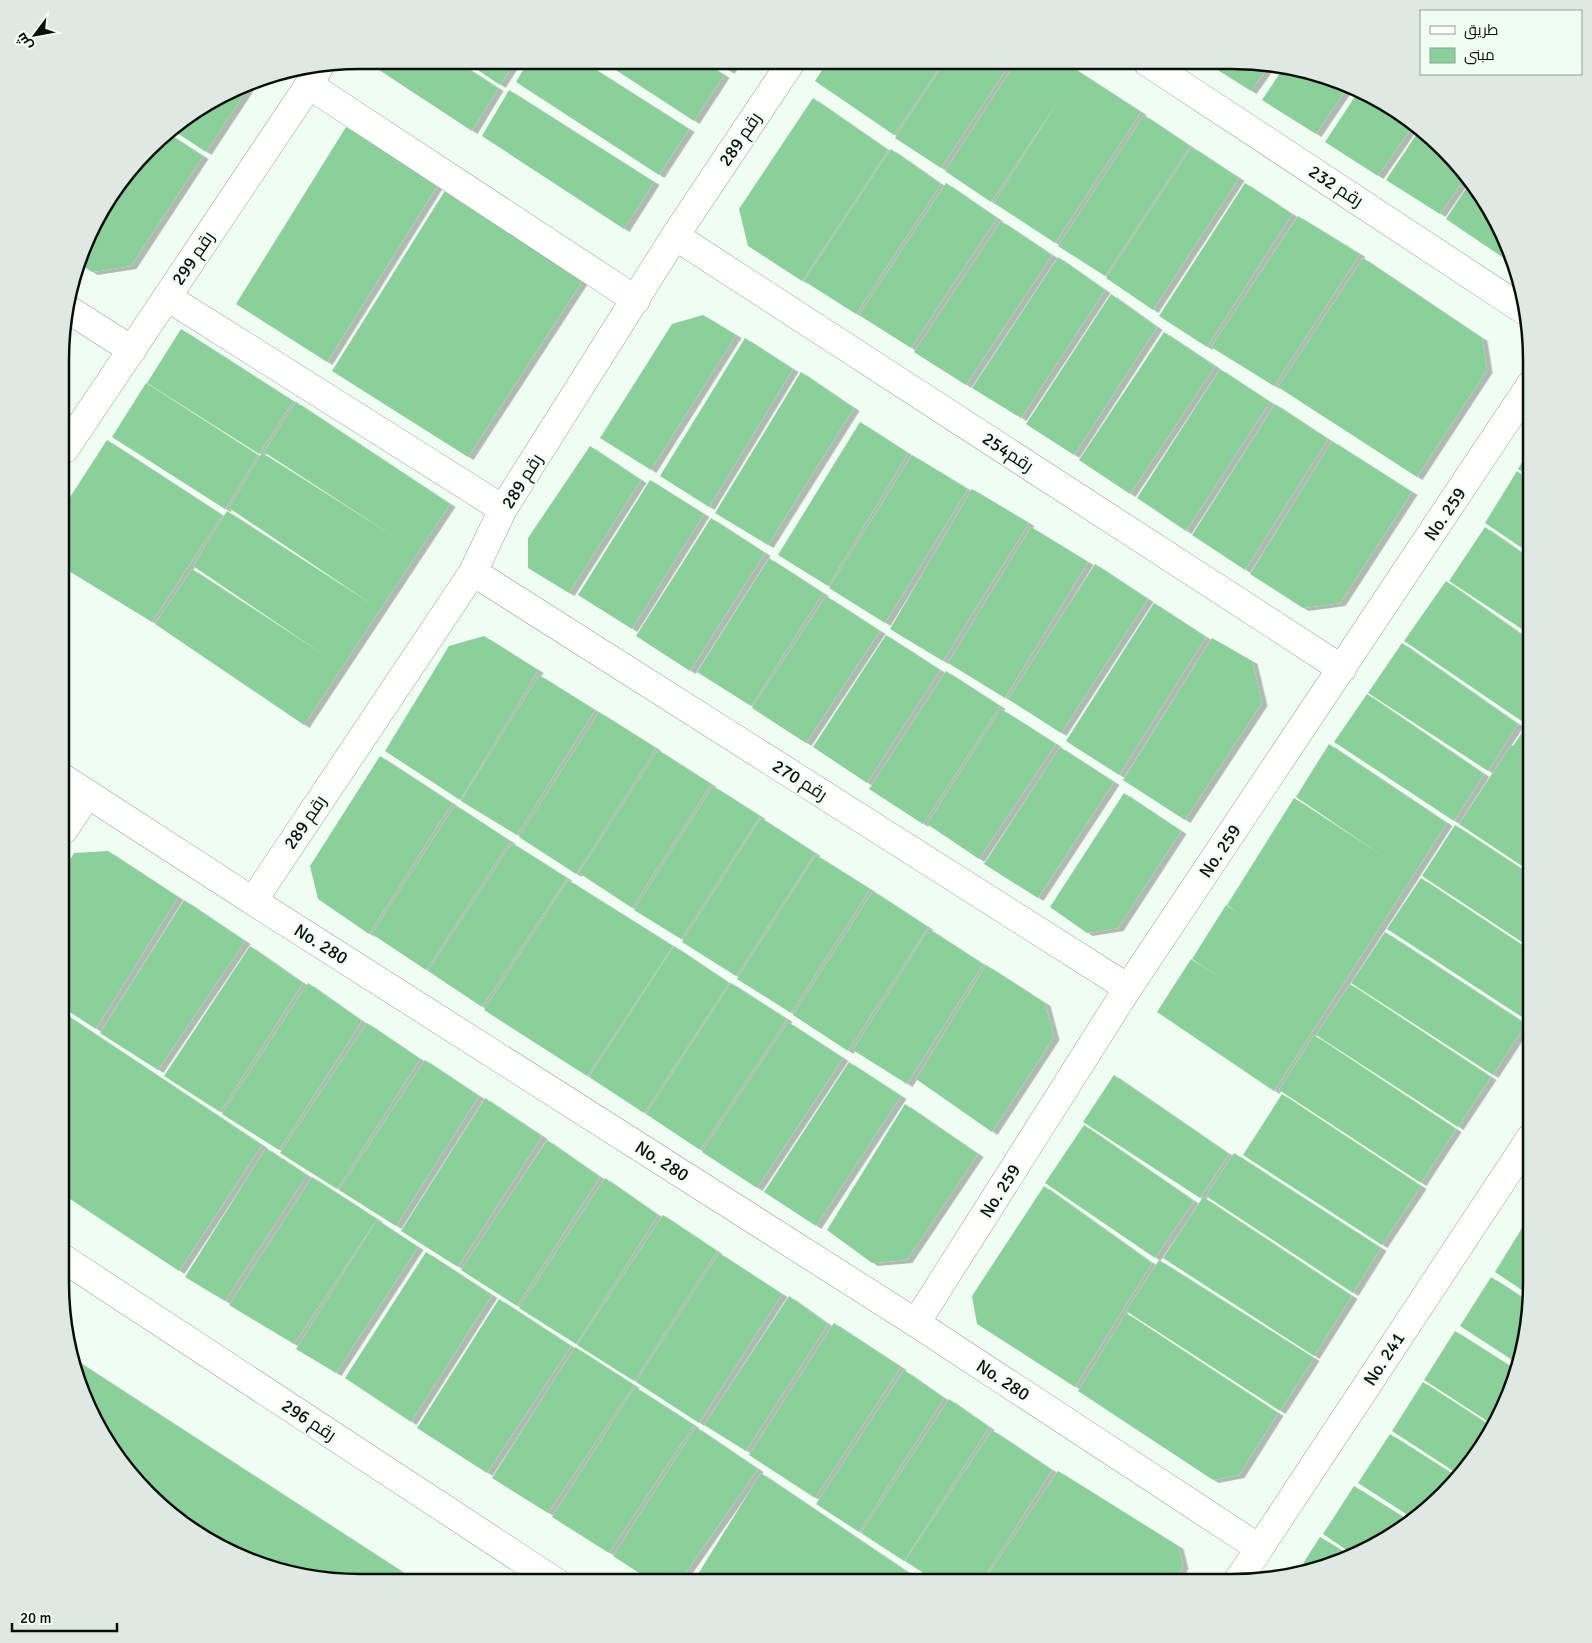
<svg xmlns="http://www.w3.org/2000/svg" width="1592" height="1643" viewBox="0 0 1592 1643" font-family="Signika,Cairo,sans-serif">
	<defs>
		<filter id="shadow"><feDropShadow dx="5.5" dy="3" stdDeviation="0" flood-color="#0004"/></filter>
	</defs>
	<rect width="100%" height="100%" fill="#f0fdf3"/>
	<!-- building -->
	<g fill="#8bd09b" filter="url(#shadow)">
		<polygon points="377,60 455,60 498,88 472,131 373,66"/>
		<polygon points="463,60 516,60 500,85"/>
		<polygon points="529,60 582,61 689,129 659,175 516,82"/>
		<polygon points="602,61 703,61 724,75 694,121"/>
		<polygon points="714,61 735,61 729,71"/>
		<polygon points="828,61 943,62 894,135 815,81"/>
		<polygon points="945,62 1011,62 941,168 895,138"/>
		<polygon points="1016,62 1064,62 1141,112 1055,243 994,203 1060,98 991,202 945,171"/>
		<polygon points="1205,62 1259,62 1271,63 1251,91"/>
		<polygon points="1284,67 1347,88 1316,134 1262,100"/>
		<polygon points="252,82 206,152 171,129"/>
		<polygon points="509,90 654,182 624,229 482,136"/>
		<polygon points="1358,92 1382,100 1414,124 1378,176 1325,142"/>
		<polygon points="813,98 888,150 802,281 748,246 739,209"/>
		<polygon points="1144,115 1190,146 1105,276 1058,246"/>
		<polygon points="346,127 437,186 327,362 236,304"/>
		<polygon points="1420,129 1444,148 1467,175 1440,214 1386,180"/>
		<polygon points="166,132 203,156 131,266 92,272 80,264 100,210 162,134"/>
		<polygon points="1192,147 1239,178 1153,310 1106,278"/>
		<polygon points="891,149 941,184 856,314 804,281"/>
		<polygon points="1471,181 1481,193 1517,267 1446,219"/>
		<polygon points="946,183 997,218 911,348 859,315"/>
		<polygon points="1245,183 1292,214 1207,347 1159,316"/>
		<polygon points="446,189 583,280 468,457 332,371"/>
		<polygon points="1298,216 1360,254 1274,386 1211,347"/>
		<polygon points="1001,221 1052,255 966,385 914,352"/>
		<polygon points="1058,257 1105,290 1021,418 972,388"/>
		<polygon points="1363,258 1482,338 1487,370 1417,477 1278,387"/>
		<polygon points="1111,294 1157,327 1074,455 1026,424"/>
		<polygon points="703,315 736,335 651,470 600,438 672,324"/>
		<polygon points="181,329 293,401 259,454 147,383"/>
		<polygon points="1164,332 1215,366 1130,494 1079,460"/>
		<polygon points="745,338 793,369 709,507 660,476"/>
		<polygon points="1220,369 1270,402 1186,531 1137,498"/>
		<polygon points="801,372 854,408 768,545 715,513"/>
		<polygon points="146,383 258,455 225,509 112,437"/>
		<polygon points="296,402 450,504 304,725 155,624 192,569 330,659 193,566 227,511 376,607 229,508 262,453 401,541 264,452"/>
		<polygon points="1275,404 1328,439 1245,570 1192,535"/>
		<polygon points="860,422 908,453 828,586 778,555"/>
		<polygon points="107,440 222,515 152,622 64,568 65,505"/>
		<polygon points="1332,441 1412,492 1340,603 1303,608 1250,574"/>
		<polygon points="590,446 641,480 569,593 528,568 528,538"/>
		<polygon points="1531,447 1531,477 1518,469"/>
		<polygon points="912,455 968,489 885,623 829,588"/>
		<polygon points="1517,471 1531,481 1531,554 1485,523"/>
		<polygon points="650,480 704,514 632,629 578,595"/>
		<polygon points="972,489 1029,523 943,661 890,629"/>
		<polygon points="711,518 765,553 690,671 636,636"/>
		<polygon points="1031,527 1088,562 1005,698 948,663"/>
		<polygon points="1485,527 1531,559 1531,635 1449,581"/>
		<polygon points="769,558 823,593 751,706 697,672"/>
		<polygon points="1095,564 1148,599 1061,733 1008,699"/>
		<polygon points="1446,581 1531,641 1531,709 1523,722 1404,641"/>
		<polygon points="826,596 880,631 806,743 752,708"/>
		<polygon points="1154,603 1206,637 1119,775 1066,741"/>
		<polygon points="886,635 940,670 867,783 813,747"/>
		<polygon points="484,636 538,670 460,800 385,751 449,646"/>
		<polygon points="1212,638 1252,661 1262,703 1185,820 1123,780"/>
		<polygon points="1402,643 1518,724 1488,771 1368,693"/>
		<polygon points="946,671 1000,706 923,824 869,789"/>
		<polygon points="539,675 595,710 517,835 461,801"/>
		<polygon points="1367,694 1484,774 1454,821 1334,742"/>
		<polygon points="1001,709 1056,744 979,859 927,824"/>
		<polygon points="599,712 656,748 576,874 519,837"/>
		<polygon points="1531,719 1531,758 1514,747 1531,759 1531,872 1459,824 1511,745 1513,746"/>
		<polygon points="1329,744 1447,823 1274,1091 1157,1012 1191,959 1230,984 1192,959 1226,905 1244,917 1227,905 1294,798 1386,858 1296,797"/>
		<polygon points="1060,747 1114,782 1038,898 984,864"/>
		<polygon points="658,750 711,784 632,908 579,873"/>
		<polygon points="380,756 452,803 369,934 318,899 310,866"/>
		<polygon points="713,786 760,816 681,939 634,910"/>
		<polygon points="1124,793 1181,831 1118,928 1087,933 1050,907"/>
		<polygon points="455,805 510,841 426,970 372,934"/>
		<polygon points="761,818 815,853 736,976 682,942"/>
		<polygon points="1455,825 1531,875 1531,948 1422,876"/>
		<polygon points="512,843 567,878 482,1007 428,971"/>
		<polygon points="108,851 178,897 96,1029 62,1007 63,872 74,853"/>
		<polygon points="816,855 870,889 791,1013 737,979"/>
		<polygon points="1421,878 1531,951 1531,1016 1528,1021 1387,929"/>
		<polygon points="568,880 673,946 587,1076 484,1010"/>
		<polygon points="873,891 928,927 848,1051 793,1015"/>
		<polygon points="184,900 245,941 158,1070 100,1033"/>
		<polygon points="929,929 983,964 907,1084 853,1050"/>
		<polygon points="1385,932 1526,1024 1493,1075 1351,983"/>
		<polygon points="250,946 303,983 220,1112 164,1076"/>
		<polygon points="674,946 729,983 644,1113 589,1077"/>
		<polygon points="986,965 1045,1003 1054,1037 992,1132 916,1079"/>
		<polygon points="308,983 362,1021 279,1150 222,1114"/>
		<polygon points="731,983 787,1019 700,1150 646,1114"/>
		<polygon points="1350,984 1491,1077 1458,1127 1316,1035"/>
		<polygon points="62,1012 262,1145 179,1271 61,1193"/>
		<polygon points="788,1022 843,1058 757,1188 702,1152"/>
		<polygon points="367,1023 420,1059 337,1189 280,1153"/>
		<polygon points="1314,1035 1456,1129 1421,1183 1279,1090"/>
		<polygon points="425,1060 479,1096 396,1226 339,1190"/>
		<polygon points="849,1062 901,1096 816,1226 764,1192"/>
		<polygon points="1114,1075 1229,1154 1200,1198 1083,1122"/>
		<polygon points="1282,1094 1421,1186 1382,1245 1243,1155"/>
		<polygon points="485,1098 542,1136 458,1267 401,1231"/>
		<polygon points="905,1104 978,1154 907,1260 872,1263 827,1230"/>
		<polygon points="1084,1125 1194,1201 1155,1258 1045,1183"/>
		<polygon points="547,1140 600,1177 517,1306 461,1270"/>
		<polygon points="266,1148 307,1175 225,1301 185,1277"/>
		<polygon points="1234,1153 1381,1248 1353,1293 1206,1196"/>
		<polygon points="312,1177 377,1219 294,1344 229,1305"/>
		<polygon points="605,1178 658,1215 576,1344 519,1308"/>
		<polygon points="1044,1186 1152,1263 1075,1387 977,1324 972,1296"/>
		<polygon points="1203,1197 1352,1296 1314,1356 1163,1258"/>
		<polygon points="663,1215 717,1251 634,1381 577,1345"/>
		<polygon points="377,1220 418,1247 336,1373 296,1349"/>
		<polygon points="1525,1223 1531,1227 1531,1296 1495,1272"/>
		<polygon points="426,1252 492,1295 411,1422 345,1378"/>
		<polygon points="719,1253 782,1294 699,1423 636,1382"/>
		<polygon points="1159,1260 1314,1358 1280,1411 1126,1311"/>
		<polygon points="1491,1277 1531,1303 1520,1365 1460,1326"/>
		<polygon points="789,1296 828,1324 746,1451 704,1425"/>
		<polygon points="499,1299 571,1346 487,1473 417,1428"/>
		<polygon points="1126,1313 1278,1413 1239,1475 1213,1480 1078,1391"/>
		<polygon points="834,1323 901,1367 815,1498 749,1455"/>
		<polygon points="1455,1331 1518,1371 1495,1426 1424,1380"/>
		<polygon points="575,1347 634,1385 548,1513 492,1478"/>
		<polygon points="71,1357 418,1582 340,1582 282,1573 210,1543 162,1508 111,1450 76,1379"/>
		<polygon points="904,1370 944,1398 859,1532 816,1504"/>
		<polygon points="1423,1382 1494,1428 1461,1476 1392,1431"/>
		<polygon points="635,1387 694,1425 609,1553 552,1517"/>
		<polygon points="949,1399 989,1427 904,1561 861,1533"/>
		<polygon points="696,1427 758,1469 679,1582 653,1582 613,1556"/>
		<polygon points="992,1430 1052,1470 981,1582 937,1582 905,1561"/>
		<polygon points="1390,1434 1459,1478 1414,1519 1358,1483"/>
		<polygon points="1058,1471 1178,1546 1183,1566 1173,1582 983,1582"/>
		<polygon points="761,1473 918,1579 916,1582 693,1582"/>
		<polygon points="1354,1486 1411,1522 1399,1532 1354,1555 1323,1534"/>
		<polygon points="1320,1537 1351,1556 1328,1567 1297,1573"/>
	</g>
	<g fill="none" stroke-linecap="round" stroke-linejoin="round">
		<!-- minor casing -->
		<g stroke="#95a197" stroke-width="29">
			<g id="minor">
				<polyline points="1147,62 1525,311"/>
				<polyline points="309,85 636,300"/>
				<polyline points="675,236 1342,669"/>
				<polyline points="167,297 503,509"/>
				<polyline points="66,308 132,350"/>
				<polyline points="65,449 309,85 319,67"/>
				<polyline points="473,572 1128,988"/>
				<polyline points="63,778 253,901 916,1323 1259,1548"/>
				<polyline points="63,831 88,794"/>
				<polyline points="253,901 473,572 503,509 675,236 792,61"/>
				<polyline points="61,1257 556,1582"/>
				<polyline points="916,1323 1128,988 1531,384"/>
				<polyline points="1237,1582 1531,1137"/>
			</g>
		</g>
		<!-- minor -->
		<use href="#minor" stroke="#fff" stroke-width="28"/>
	</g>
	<g text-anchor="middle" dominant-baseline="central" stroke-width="4.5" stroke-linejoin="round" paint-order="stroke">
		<!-- street labels -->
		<g font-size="18" fill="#0b0f0c" stroke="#f0fdf3">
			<text transform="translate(740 139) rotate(-56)">رقم 289</text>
			<text transform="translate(1336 186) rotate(33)">رقم 232</text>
			<text transform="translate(193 258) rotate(-56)">رقم 299</text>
			<text transform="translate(1008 452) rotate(33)">رقم254</text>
			<text transform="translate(522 481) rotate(-58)">رقم 289</text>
			<text transform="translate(1445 514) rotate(-56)">No. 259</text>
			<text transform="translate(800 780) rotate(32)">رقم 270</text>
			<text transform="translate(305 822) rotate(-56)">رقم 289</text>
			<text transform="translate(1220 851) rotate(-56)">No. 259</text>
			<text transform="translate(321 944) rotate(32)">No. 280</text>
			<text transform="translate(662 1161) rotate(32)">No. 280</text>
			<text transform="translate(1000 1191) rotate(-58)">No. 259</text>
			<text transform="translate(1384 1359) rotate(-57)">No. 241</text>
			<text transform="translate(1003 1380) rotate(33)">No. 280</text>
			<text transform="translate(309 1420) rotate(33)">رقم 296</text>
		</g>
	</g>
	<!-- crop -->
	<path d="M0 0H1592V1643H0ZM360 69H1232A291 291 0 0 1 1523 360V1283A291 291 0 0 1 1232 1574H360A291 291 0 0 1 69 1283V360A291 291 0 0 1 360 69Z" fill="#deeae1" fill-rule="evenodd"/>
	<path fill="none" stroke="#0b0f0c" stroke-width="2.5" d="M360 69H1232A291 291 0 0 1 1523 360V1283A291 291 0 0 1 1232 1574H360A291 291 0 0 1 69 1283V360A291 291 0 0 1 360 69Z"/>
	<!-- legend -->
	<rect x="1420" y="10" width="162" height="65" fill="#f0fdf3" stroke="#949e97"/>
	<rect x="1430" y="26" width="25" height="8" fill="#ffffff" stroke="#949e97"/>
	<text x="1464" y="35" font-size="15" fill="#0b0f0c">طريق</text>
	<rect x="1430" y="48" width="25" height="15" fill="#8bd09b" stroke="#949e97"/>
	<text x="1464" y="60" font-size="15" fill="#0b0f0c">مبنى</text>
	<!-- north arrow -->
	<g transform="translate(35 35) rotate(238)" stroke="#f0fdf3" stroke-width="4" paint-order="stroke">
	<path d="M0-4L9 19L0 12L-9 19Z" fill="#0b0f0c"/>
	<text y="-8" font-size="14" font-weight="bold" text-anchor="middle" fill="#0b0f0c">ش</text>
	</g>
	<!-- scale -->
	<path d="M12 1623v8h105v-8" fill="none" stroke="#0b0f0c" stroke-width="2.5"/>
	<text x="20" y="1623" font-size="15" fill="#0b0f0c" stroke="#f0fdf3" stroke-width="4" paint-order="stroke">20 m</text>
</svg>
